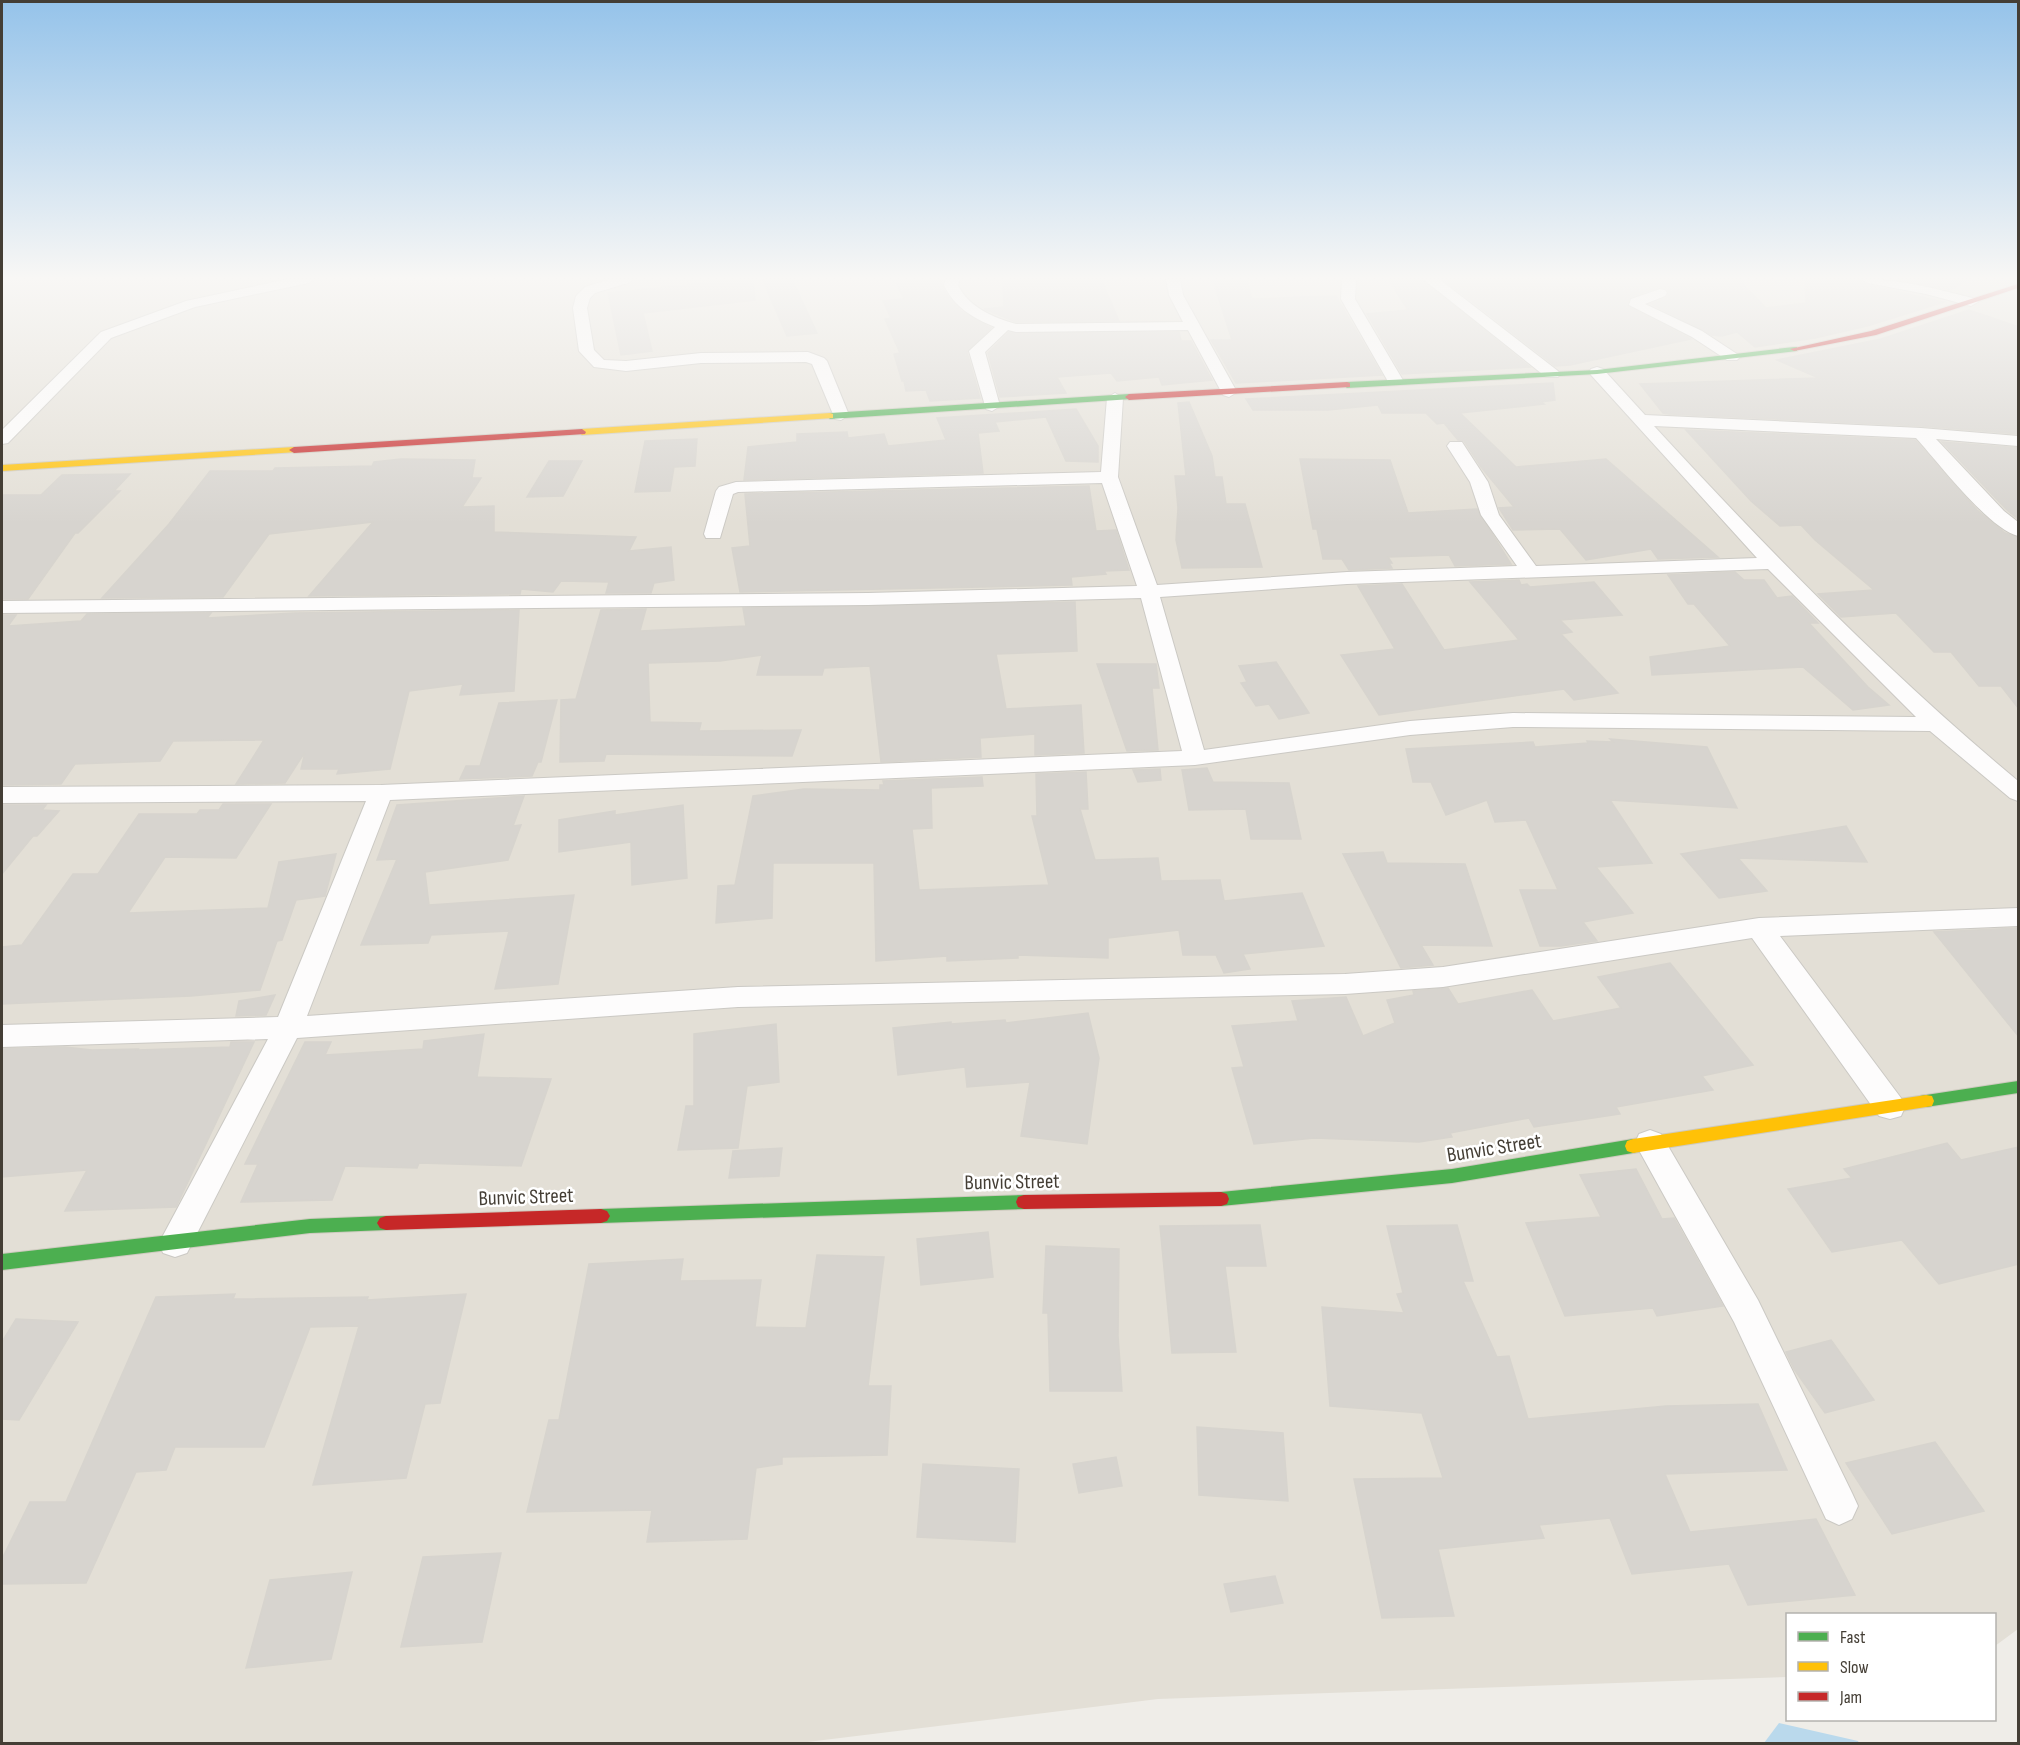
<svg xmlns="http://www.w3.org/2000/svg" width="2020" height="1745" viewBox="0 0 2020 1745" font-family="'Sofia Sans Condensed',sans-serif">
	<rect width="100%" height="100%" fill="#efede8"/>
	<!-- residential -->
	<polygon fill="#e3dfd6" points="2,279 2018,279 2018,1629 1995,1646 1994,1614 1788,1614 1787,1677 1158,1699 791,1744 2,1744"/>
	<!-- water -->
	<polygon fill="#bad9ec" points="1779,1723 1858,1741 1859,1743 1764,1743"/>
	<!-- building -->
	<g fill="#d7d4cf" stroke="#d7d4ce" stroke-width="1.5">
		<polygon points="743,279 753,279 755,300 643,313 652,351 621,355 608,293"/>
		<polygon points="762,279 792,279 817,333 787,336"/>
		<polygon points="939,279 946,294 961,311 991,328 967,352 980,398 930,401 926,390 906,391 904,381 902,381 894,354 900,353 885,319 891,318 883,301 904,299 896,283"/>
		<polygon points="1014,279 1101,279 1119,321 1016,322 984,309 1004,307 1003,281 1015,281"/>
		<polygon points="1388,279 1421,279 1530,367 1402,374 1367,314 1408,310"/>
		<polygon points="1443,279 1738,279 1766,308 1806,303 1805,279 1859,279 1868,285 1944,302 1867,326 1815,338 1755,347 1737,332 1722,336 1712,335 1651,304 1666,298 1669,294 1667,289 1659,287 1630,297 1627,306 1691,339 1570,365 1555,366"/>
		<polygon points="1896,279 1967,279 1951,290"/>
		<polygon points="1213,281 1247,281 1252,299 1336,296 1382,375 1236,383 1211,340 1232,340"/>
		<polygon points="1969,310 2019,327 2019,434 1921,426 1669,414 1663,413 1640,384 1819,378 1777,360 1881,339"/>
		<polygon points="1009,332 1179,332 1181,341 1191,341 1212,380 1162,385 1159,377 1117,381 1111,373 1057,377 1066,393 1000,397 988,353"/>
		<polygon points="1553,383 1555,400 1541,402 1544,404 1460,413 1516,467 1606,459 1718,557 1658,559 1651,549 1586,560 1560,529 1513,530 1499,508 1514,507 1481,467 1464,441 1458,440 1444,423 1437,424 1426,413 1382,413 1378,405 1328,410 1253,410 1246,399"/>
		<polygon points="1189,402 1212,456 1215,477 1222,477 1226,504 1245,504 1262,567 1182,568 1176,540 1178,508 1175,476 1186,476 1178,403"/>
		<polygon points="1076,409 1098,446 1098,462 1066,461 1046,417 995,422 999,431 978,433 983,473 744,480 748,447 797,442 797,434 847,432 848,438 884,434 888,446 946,440 937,418"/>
		<polygon points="1686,430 1915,440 1977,510 2005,533 2019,538 2019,709 2001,686 1979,686 1951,652 1934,652 1896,613 1841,617 1818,594 1874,590 1815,540 1801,525 1780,526 1751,501"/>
		<polygon points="697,439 695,466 674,467 670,491 635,492 645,441"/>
		<polygon points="1942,442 2019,448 2019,520 2006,509"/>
		<polygon points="401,459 475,460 472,478 481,478 462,507 494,506 494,532 636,537 629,551 671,547 674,580 654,583 651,593 606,593 609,582 561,581 553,592 521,589 520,594 309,596 373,522 269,534 223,597 102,598 169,524 210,471 273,471 275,468 372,466 374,462"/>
		<polygon points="1300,459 1390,460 1408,513 1477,509 1511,564 1455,566 1449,555 1388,557 1392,563 1389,563 1392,568 1349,570 1342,559 1323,559 1317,529 1313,529"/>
		<polygon points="549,461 582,461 563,496 527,497"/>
		<polygon points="130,474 114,491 120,491 78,533 75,533 28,599 2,599 2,495 41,495 62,475"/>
		<polygon points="1089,486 1096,531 1116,530 1129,570 1104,571 1106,574 1071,577 1072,585 740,592 732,548 750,546 745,494"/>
		<polygon points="1735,572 1744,580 1764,580 1777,598 1792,596 1818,623 1809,623 1868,687 1889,705 1853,710 1803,667 1652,675 1650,657 1730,646 1694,604 1688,604 1668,575"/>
		<polygon points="1519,580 1521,585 1527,584 1530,587 1594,582 1622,615 1560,620 1572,632 1561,634 1618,693 1574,700 1564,689 1379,715 1341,655 1395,649 1358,586 1402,584 1444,650 1519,640 1470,582"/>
		<polygon points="1075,602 1077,651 996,654 1006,709 1081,705 1084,753 1035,755 1035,734 980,738 981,757 881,762 870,666 824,668 822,675 757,675 762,655 720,661 648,663 650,722 701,723 699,731 801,730 792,756 606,754 604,761 560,762 561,700 576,699 601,610 646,609 640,631 746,626 743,608"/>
		<polygon points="519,610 514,691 460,695 463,684 409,691 390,769 337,774 339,769 301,769 305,752 285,783 236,784 264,740 173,741 160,761 75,764 61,784 2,785 2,615 16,615 8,626 81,621 87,614 211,613 207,618 295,613"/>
		<polygon points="1276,662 1309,713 1279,719 1269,704 1256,706 1241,683 1247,682 1239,666"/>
		<polygon points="1097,664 1156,664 1159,688 1152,688 1158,750 1127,751"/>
		<polygon points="557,700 541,762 538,762 532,776 460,779 466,766 480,766 499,703"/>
		<polygon points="1610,739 1707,747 1737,808 1610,800 1652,863 1596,867 1633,913 1583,922 1597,941 1561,946 1540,946 1520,890 1558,890 1526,820 1495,822 1487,800 1446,815 1431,782 1413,782 1406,749 1533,742 1535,747 1588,743 1587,741 1613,742"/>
		<polygon points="1207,768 1213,782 1289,783 1301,839 1251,839 1246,809 1189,810 1182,770"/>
		<polygon points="1160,769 1161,780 1138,782 1133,770"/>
		<polygon points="1086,772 1088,809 1080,809 1095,860 1158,858 1161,881 1220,880 1224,901 1302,893 1324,946 1243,954 1250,969 1224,973 1216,955 1183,955 1179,930 1108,938 1108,958 1018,955 1018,958 947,961 947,956 876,961 874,863 773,863 772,918 716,923 718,886 735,885 753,796 804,789 880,790 880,785 884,785 883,781 982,777 983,786 931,788 932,828 912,829 919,890 1049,885 1032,816 1037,816 1036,774"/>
		<polygon points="524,796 513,826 521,825 508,860 425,872 429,905 574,895 558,984 495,989 509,931 431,935 428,943 361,945 397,859 377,860 397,805"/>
		<polygon points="223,804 271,804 236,858 165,857 128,913 268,908 279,862 336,854 325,896 296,900 282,940 277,941 260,990 191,996 2,1004 2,947 22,945 73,874 98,874 139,814 197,814 200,810 219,810"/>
		<polygon points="2,805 46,805 42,810 59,811 37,836 33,836 2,874"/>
		<polygon points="683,805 687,878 632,885 631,842 559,852 559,820 615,811 615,815"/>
		<polygon points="1846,826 1867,862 1738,858 1767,891 1719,898 1681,854"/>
		<polygon points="1383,852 1387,863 1465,864 1492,946 1421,945 1433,965 1401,968 1343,854"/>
		<polygon points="2019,928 2019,1037 1934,932"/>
		<polygon points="1670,963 1753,1065 1702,1076 1713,1090 1616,1107 1620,1114 1534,1127 1529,1118 1450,1133 1452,1137 1419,1142 1314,1138 1254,1144 1232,1068 1244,1067 1232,1026 1298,1021 1292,1001 1346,997 1363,1036 1395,1023 1387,1000 1414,995 1413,991 1448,988 1458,1004 1532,990 1553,1021 1621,1008 1598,977"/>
		<polygon points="275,995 266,1015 236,1016 239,1001"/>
		<polygon points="1088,1013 1099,1058 1087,1144 1021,1136 1030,1082 967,1087 965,1067 898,1075 893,1028 951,1022 951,1024 1005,1020 1006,1023"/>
		<polygon points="776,1024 779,1082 747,1086 738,1148 678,1150 686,1106 694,1106 694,1034"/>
		<polygon points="484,1034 477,1077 551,1079 521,1166 419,1163 417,1168 345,1166 332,1200 241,1202 258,1164 245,1164 305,1042 331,1042 325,1055 423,1049 424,1041"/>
		<polygon points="231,1042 254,1042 176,1207 65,1211 87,1170 2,1177 2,1049 65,1047 92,1050 138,1049 137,1050 230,1047"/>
		<polygon points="1947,1143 1961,1160 2019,1147 2019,1264 1939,1284 1902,1240 1832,1252 1788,1189 1852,1178 1844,1169"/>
		<polygon points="782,1148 779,1176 729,1178 733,1151"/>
		<polygon points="1636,1169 1662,1219 1674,1218 1723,1306 1657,1316 1653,1308 1565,1316 1526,1223 1601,1217 1580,1175"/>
		<polygon points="1260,1225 1266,1266 1225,1266 1236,1352 1172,1353 1160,1226"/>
		<polygon points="1457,1225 1473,1281 1463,1281 1497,1357 1509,1356 1528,1419 1666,1406 1758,1404 1787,1470 1665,1474 1690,1532 1816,1519 1855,1595 1748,1605 1729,1564 1632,1574 1610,1518 1539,1525 1544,1538 1438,1549 1454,1616 1382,1618 1354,1479 1443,1478 1422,1413 1330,1406 1322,1307 1404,1313 1397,1294 1403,1293 1387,1226"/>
		<polygon points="988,1232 993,1277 921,1285 917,1239"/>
		<polygon points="1046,1246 1119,1249 1118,1336 1122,1391 1050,1391 1048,1313 1043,1313"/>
		<polygon points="817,1255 884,1257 868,1386 891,1386 887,1455 782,1457 782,1464 756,1468 747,1539 647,1542 652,1510 527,1512 549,1420 559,1420 589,1264 683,1259 680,1281 761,1280 755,1327 806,1328"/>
		<polygon points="235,1294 233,1299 368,1297 367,1300 466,1294 440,1403 425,1404 406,1478 313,1485 359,1326 310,1327 264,1447 175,1447 166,1470 136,1472 86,1583 2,1584 2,1559 30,1502 66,1502 156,1297"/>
		<polygon points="16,1319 78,1322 19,1420 2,1419 2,1342"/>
		<polygon points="1831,1340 1874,1400 1825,1413 1794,1369 1786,1352"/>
		<polygon points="1197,1427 1283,1433 1288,1501 1199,1495"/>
		<polygon points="1935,1442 1984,1511 1892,1534 1846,1463"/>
		<polygon points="1116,1457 1122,1486 1079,1493 1073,1464"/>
		<polygon points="923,1464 1019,1469 1015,1542 917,1537"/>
		<polygon points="501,1553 482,1642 401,1647 423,1557"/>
		<polygon points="352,1572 331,1659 246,1668 270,1580"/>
		<polygon points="1275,1576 1283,1603 1231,1612 1224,1584"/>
	</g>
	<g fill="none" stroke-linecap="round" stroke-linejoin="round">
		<!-- street casing -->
		<g stroke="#cbc9c4" stroke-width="2">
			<g id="street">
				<polygon points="288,279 315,279 308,283 195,307 111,338 8,443 2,444 2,430 101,332 186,301"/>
				<polygon points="611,279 633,279 631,282 595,293 590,298 587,308 594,350 604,360 626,361 701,353 808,352 824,358 827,361 849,415 841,420 835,419 812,364 806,362 701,363 626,371 594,367 579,351 573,308 576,296 585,287"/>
				<path d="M946,279H960L958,285C968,307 994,318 1016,324L1183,322L1169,295L1166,279H1180L1183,295L1237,392L1229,397L1223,395L1188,330L1016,332L1008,330L985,352L1000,406L992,411L986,409L969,351L995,327C973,318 954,307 944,285Z"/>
				<polygon points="1342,279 1356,279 1355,299 1404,382 1402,385 1390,385 1341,299"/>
				<polygon points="1423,279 1439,279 1558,371 1560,374 1558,377 1546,377"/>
				<path d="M1861,279C1901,279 1937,289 1976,299L1978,302L1971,306L1926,294L1868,283Z"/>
				<polygon points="1660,289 1665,290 1667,293 1665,296 1645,304 1702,331 1737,354 1740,357 1737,360 1727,360 1692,337 1629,305 1631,299"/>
				<path d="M1597,367L1603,369L1645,415L1921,428L2018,436V446L1936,439L2004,511L2018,522V536C1989,529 1938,462 1916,438L1654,426C1769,551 1887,672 2018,781V801L2010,798L1930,731L1513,727L1410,735L1195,765L390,800L307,1016L738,987L1345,974L1443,967L1759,918L2018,908V926L1780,936L1901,1098L1905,1107L1901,1116L1890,1119L1879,1116L1752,938L1443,987L1345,994L738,1007L297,1038L187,1253L175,1257L163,1253L159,1243L268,1039L2,1047V1025L278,1017L366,801L2,803V787L381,785L1182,751L1141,598L868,605L2,613V601L868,593L1137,586L1102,483L738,492L733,494L720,538H706L704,534L716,491L719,487L736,482L1101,472L1107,398L1115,393L1123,398L1118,477L1157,585L1347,572L1517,566L1481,515L1470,482L1447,446L1450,442H1462L1488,482L1499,515L1536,566L1757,558L1591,375L1589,372L1591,369ZM1768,569L1916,717L1513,713L1410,721L1204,750L1160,597L1347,584Z"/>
				<polygon points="1650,1130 1661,1134 1758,1300 1852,1493 1858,1506 1852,1519 1839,1525 1826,1519 1734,1322 1635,1143 1639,1134"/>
			</g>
		</g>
		<!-- fast casing -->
		<g stroke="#cecabf" stroke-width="2">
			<g id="fast">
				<polygon points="1794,347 1797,347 1797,351 1597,374 1347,388 1343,385 1347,382 1597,370"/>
				<polygon points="1129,394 1133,397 1132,399 830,419 826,416 830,413"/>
				<polygon points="2018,1081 2018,1093 1926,1107 1920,1106 1918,1101 1920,1096 1926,1095"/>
				<polygon points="1633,1139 1639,1141 1641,1146 1639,1151 1633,1153 1452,1183 1221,1206 1215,1204 1213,1199 1215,1194 1221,1192 1452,1169"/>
				<polygon points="1024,1195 1030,1197 1032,1202 1030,1207 1024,1209 601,1223 595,1221 592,1216 595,1211 601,1209"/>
				<polygon points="386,1216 392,1218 395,1223 392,1228 386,1230 310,1233 2,1270 2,1254 310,1219"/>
			</g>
		</g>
		<!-- slow casing -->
		<g stroke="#cecabf" stroke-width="2">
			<g id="slow">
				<polygon points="830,413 833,414 833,418 582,435 578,432 582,429"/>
				<polygon points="294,447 299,450 297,452 2,471 2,465"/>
				<polygon points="1926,1095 1932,1096 1934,1101 1932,1106 1926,1107 1633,1153 1627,1151 1625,1146 1627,1141 1633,1139"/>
			</g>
		</g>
		<!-- jam casing -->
		<g stroke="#cecabf" stroke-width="2">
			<g id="jam">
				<polygon points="2018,284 2018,288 1876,335 1794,351 1790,349 1871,331"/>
				<polygon points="1347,382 1350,383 1350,387 1129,400 1125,397 1129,394"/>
				<polygon points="582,429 586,432 585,434 294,453 289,450 294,447"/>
				<polygon points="1221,1192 1227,1194 1229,1199 1227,1204 1221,1206 1024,1209 1018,1207 1016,1202 1018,1197 1024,1195"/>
				<polygon points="601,1209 607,1211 610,1216 607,1221 601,1223 386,1230 380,1228 377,1223 380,1218 386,1216"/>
			</g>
		</g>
		<!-- street -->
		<use href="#street" fill="#fdfcfc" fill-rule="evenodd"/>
		<!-- fast -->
		<use href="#fast" fill="#4caf50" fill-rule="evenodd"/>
		<!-- slow -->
		<use href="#slow" fill="#ffc107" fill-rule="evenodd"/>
		<!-- jam -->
		<use href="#jam" fill="#c62828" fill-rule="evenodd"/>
	</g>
	<!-- sky -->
	<linearGradient id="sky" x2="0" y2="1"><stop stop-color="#95c3ea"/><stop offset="0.53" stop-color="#f8f7f5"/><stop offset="1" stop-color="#f8f7f5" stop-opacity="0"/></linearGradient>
	<rect width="2020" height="524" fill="url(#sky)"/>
	<g text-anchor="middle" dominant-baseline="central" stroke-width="5" stroke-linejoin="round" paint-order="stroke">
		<!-- near-street labels -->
		<g font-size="21" fill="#443e35" stroke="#fff">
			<text transform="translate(1494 1148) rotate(-9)">Bunvic Street</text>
			<text transform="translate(1012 1182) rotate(-1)">Bunvic Street</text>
			<text transform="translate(526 1197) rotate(-2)">Bunvic Street</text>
		</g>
	</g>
	<!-- border -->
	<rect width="2020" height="1745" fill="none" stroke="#443e35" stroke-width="6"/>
	<!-- legend -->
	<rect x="1786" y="1613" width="210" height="108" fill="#ffffff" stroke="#b4b2ae" stroke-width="1.5"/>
	<rect x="1798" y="1632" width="30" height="9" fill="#4caf50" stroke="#b4b2ae" stroke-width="1.5"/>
	<text x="1840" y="1643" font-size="18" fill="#443e35">Fast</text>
	<rect x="1798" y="1662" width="30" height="9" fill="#ffc107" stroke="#b4b2ae" stroke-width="1.5"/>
	<text x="1840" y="1673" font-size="18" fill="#443e35">Slow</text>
	<rect x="1798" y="1692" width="30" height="9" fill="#c62828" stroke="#b4b2ae" stroke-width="1.5"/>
	<text x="1840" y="1703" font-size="18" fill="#443e35">Jam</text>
</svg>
